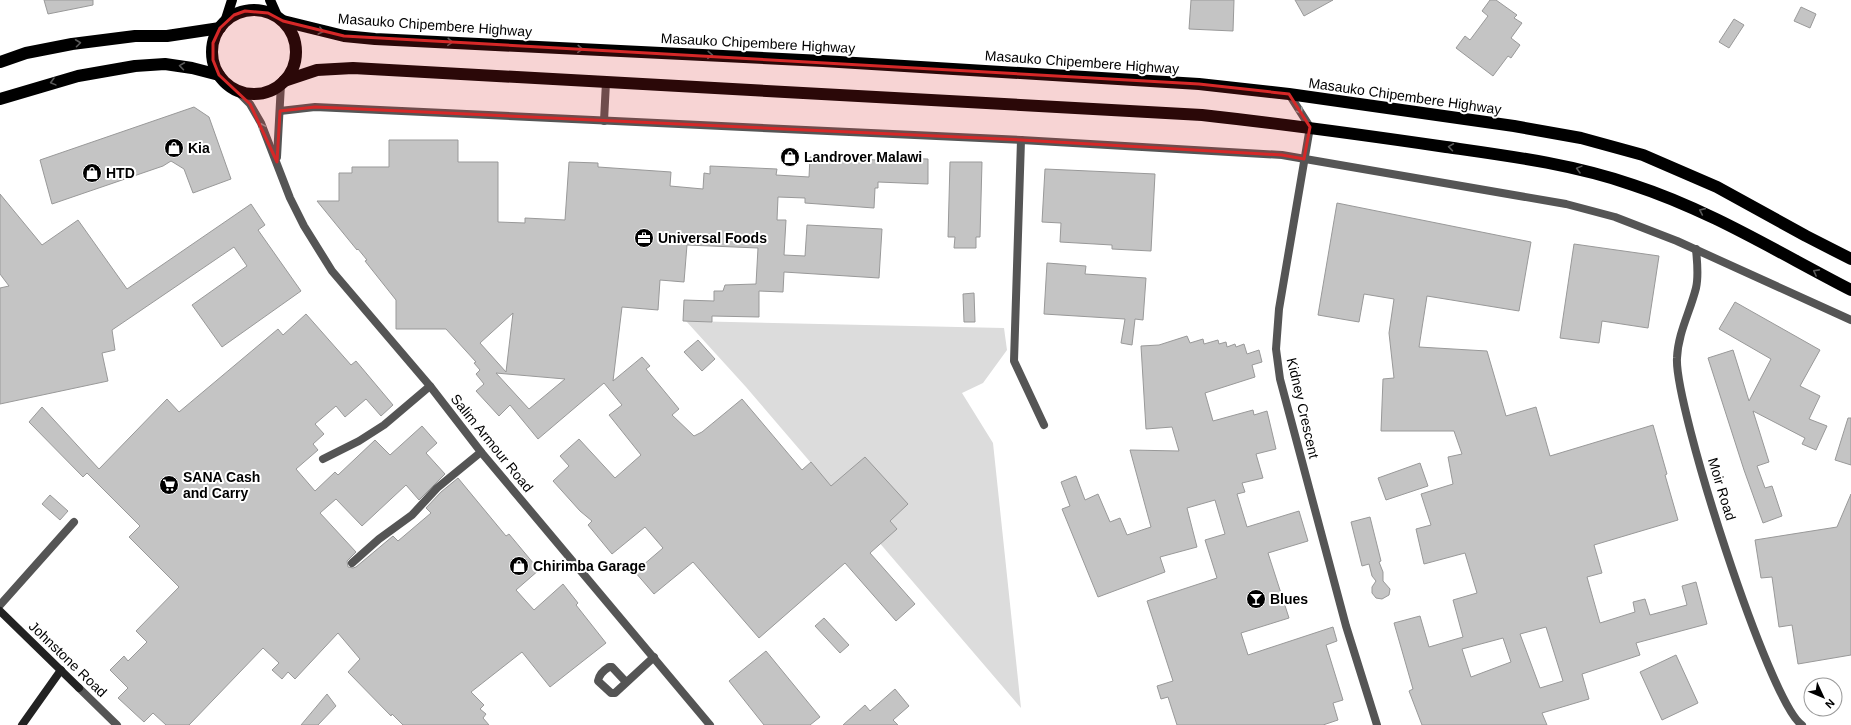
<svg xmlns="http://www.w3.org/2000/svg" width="1851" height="725" viewBox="0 0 1851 725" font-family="Arial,sans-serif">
	<rect width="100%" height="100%" fill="#fff"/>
	<!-- green -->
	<polygon fill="#dcdcdc" points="686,321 1004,328 1007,350 983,383 962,393 993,443 1021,708 746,387"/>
	<!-- building -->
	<g fill="#c4c4c4" stroke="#999" fill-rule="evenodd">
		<polygon points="44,0 93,0 93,5 48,14"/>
		<polygon points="1191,0 1234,0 1233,31 1189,29"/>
		<polygon points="1295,0 1333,0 1304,16"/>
		<polygon points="1490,0 1496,0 1517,15 1514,18 1522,23 1511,38 1520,45 1511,58 1508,56 1493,76 1456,48 1465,36 1470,40 1488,16 1482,11"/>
		<polygon points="1801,7 1816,14 1810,28 1794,21"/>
		<polygon points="1734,19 1744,25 1729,48 1719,42"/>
		<polygon points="194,107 209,117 231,179 193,193 184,169 171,161 163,166 52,204 40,160"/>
		<path d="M389,140H458V162H498V222L525,223V218L565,220L569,162L598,163V167L671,172L670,186L703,189L704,173L710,174V166L777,169L776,175L809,177L810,157L900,161V158L928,159V184L878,182V188H875L874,208L805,203V198L778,197L777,220H786L784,255L805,256L807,225L882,229L879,278L784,272L783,292L759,291V317L712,316V322L683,321L684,300L714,301V291H723L725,285L756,284L758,248L687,245L684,282L660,280L658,310L622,307L613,381L642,357L650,366L646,369L679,409L672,415L694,436L702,432L742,399L802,470L811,462L831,486L865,457L908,504L890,521L897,529L870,553L915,604L896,621L845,563L759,638L693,562L654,594L635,572L663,548L645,527L612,554L588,525L592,521L580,511L553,481L569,466L560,456L579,439L615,478L641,455L609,415L622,405L604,383L538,439L510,405L499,416L476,391L484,384L476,374L480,370L474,363L476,362L446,329H396V300L365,261L367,260L358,249L357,250L317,201H339V173H352V167H389ZM513,313L506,372L480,343ZM496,373L507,374L565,379L529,409Z"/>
		<polygon points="950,162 982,162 980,237 976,237 976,248 954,248 955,237 948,237"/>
		<polygon points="1045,169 1155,174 1151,251 1112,249 1112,245 1060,242 1061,223 1042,222"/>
		<polygon points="0,194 42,245 78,220 127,289 251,204 265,225 258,230 301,291 222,347 192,305 247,266 234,247 112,330 115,350 102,353 108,381 0,404 0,288 9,286 0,274"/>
		<path d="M1337,203L1531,242L1519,311L1427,296L1419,347L1487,351L1506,416L1536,407L1550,456L1653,425L1667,474L1665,475L1678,520L1594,545L1602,573L1587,577L1600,623L1635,612L1633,602L1645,599L1650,615L1687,605L1682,586L1696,582L1707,624L1636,643L1640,655L1582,674L1589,699L1542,713L1547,725H1422L1409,691L1413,689L1394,623L1420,616L1429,647L1463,637L1453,600L1477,593L1465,553L1424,564L1416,529L1431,525L1421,494L1453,484L1448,457L1462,454L1454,431H1381L1383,379L1394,378L1389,333L1394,299L1364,294L1359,322L1318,315ZM1546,627L1563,681L1540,688L1520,634ZM1503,638L1511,662L1471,677L1462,649Z"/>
		<polygon points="1574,244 1659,256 1648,328 1602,321 1599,343 1560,338"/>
		<polygon points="1047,263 1086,266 1085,274 1146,278 1143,320 1135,319 1132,345 1121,343 1125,319 1044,314"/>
		<polygon points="974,293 975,322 964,322 963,294"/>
		<polygon points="1735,302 1820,350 1800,386 1820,396 1809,419 1827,426 1816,450 1802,444 1805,438 1753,411 1769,462 1757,466 1765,488 1772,486 1782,516 1763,523 1744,470 1708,358 1733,350 1749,401 1771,359 1719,329"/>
		<polygon points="306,314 351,365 356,361 393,405 381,416 366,399 345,417 336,406 315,424 324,434 313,444 318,450 296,469 315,491 335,472 338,475 375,440 390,455 422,426 437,443 426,453 445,474 419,500 406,485 362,526 336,499 320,513 356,552 347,561 348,567 353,568 356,567 393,536 398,541 431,513 426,508 441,492 458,478 506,536 509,534 539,570 516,590 534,610 563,584 578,603 576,605 606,643 550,687 522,652 471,692 484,705 480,709 486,714 483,718 489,725 403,725 392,714 391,716 348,672 360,659 338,633 295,679 288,672 282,679 272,670 279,663 263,648 189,725 166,725 153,713 144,722 118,698 128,688 110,670 124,656 128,661 147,642 136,631 179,587 129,537 140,526 87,473 83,477 29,422 42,407 99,469 167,399 179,412 278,329 283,335"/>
		<polygon points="1187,336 1190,343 1203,339 1204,344 1218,340 1219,344 1226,342 1227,347 1235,344 1236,347 1244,344 1247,354 1259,350 1262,362 1252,365 1255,377 1205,393 1213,421 1253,410 1254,415 1267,411 1276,449 1256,454 1263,478 1242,483 1245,492 1237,494 1247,527 1299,511 1308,541 1268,553 1289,618 1241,633 1248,655 1333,627 1337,641 1326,645 1343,700 1333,703 1338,720 1323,725 1177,725 1168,697 1161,699 1157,686 1173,681 1147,601 1217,578 1205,540 1225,534 1215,500 1187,508 1197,547 1160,557 1165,572 1098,597 1062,509 1070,506 1061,482 1076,476 1085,500 1098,494 1110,522 1120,518 1127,535 1151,527 1130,450 1179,451 1172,427 1146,429 1141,346 1159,345"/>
		<polygon points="698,340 715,359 702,371 684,352"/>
		<polygon points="1848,418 1851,418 1851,465 1835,460"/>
		<polygon points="1420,463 1428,486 1386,500 1378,478"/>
		<polygon points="1851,494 1851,655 1798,664 1792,625 1779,627 1772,577 1761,578 1755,540 1837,527"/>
		<polygon points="50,495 68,511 60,520 42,504"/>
		<polygon points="1370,517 1381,561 1379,562 1383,572 1383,581 1390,589 1389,595 1382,599 1376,598 1372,593 1372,587 1376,581 1372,576 1369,564 1362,566 1351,522"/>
		<polygon points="824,618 849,645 840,653 815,626"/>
		<polygon points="766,651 820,717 810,725 764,725 729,681"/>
		<polygon points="1676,655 1698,703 1662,720 1640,672"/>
		<polygon points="895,689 909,706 893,720 898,725 843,725 865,705 870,711"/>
		<polygon points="327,694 336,706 318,725 301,725"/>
	</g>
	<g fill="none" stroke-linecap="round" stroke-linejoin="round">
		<!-- lane -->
		<g stroke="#555" stroke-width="8">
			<polyline points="1021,140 1014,361 1044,425"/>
			<path d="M1696,249C1697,262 1699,275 1696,288C1690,312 1678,333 1677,358C1674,404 1769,703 1802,725"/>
			<polyline points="323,459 359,441 384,425 430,386"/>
			<polyline points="352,563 379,539 412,515 437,488 481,452"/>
			<path d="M626,682L612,667H609C604,670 599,675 598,681L611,693H615L654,657"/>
		</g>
		<!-- street -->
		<g stroke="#555" stroke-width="8">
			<polyline points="237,91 250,104 261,123 290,198 304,226 332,271 430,386 481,452 710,725"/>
			<polyline points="1289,94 1310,127 1279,309 1276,349 1280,379 1346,626 1377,725"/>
			<polyline points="280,111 315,107 1021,140 1282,155 1566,204 1615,217 1677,241 1851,320"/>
			<polyline points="604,121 606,82"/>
			<polyline points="277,157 281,84"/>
			<polyline points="0,605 74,522"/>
			<polyline points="79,688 117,725"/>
		</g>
		<!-- secondary -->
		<g stroke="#222" stroke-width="8">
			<polyline points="0,611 79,688"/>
			<polyline points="22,725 61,670"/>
		</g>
		<!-- primary -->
		<g stroke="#000" stroke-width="10">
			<polyline points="270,0 278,18"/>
			<polyline points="225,22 232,0"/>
		</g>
		<!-- highway -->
		<g stroke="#000" stroke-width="12">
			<circle cx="254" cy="52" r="42"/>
			<polyline points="283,21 344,36 375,39 823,61 1199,84 1289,94 1514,126 1581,138 1643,155 1717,187 1806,236 1851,259"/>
			<polyline points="0,62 26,53 72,44 135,36 167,36 220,28"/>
			<path d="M284,81L317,70L353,68L1202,115C1283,124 1364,135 1446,147C1509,156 1572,164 1633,185C1710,210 1779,253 1851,290"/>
			<polyline points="0,99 78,76 135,66 165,64 192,68 219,75"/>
		</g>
	</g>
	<!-- one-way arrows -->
	<defs><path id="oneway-chevron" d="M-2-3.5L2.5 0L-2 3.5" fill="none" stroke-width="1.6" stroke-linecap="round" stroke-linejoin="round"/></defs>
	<g stroke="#595959">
		<use href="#oneway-chevron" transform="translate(321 31) rotate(14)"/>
		<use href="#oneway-chevron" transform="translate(450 42) rotate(3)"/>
		<use href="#oneway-chevron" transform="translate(78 43) rotate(-7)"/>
		<use href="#oneway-chevron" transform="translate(580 49) rotate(3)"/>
		<use href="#oneway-chevron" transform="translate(710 55) rotate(3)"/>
		<use href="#oneway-chevron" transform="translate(182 66) rotate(-172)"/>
		<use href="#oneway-chevron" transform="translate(53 82) rotate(165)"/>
		<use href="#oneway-chevron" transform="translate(1451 147) rotate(-172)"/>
		<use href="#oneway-chevron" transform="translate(1579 169) rotate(-165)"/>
		<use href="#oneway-chevron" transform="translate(1702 211) rotate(-156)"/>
		<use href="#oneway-chevron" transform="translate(1816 272) rotate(-152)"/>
	</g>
	<g stroke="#999">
		<use href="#oneway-chevron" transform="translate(1300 111) rotate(57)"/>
		<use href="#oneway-chevron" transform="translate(262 126) rotate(-114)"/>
	</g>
	<!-- marked area -->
	<path fill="#d62828" fill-opacity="0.2" stroke="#d62828" stroke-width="3" stroke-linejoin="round" d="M245,11L268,13L283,21L344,36L1199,84L1289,94L1310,127L1304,159L1282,155L1021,140L315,107L280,111L277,162L250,104L219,75L213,60V43L220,28L234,15Z"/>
	<!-- icons -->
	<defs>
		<g id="shop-disc" transform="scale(1)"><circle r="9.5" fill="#000" stroke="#fff"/><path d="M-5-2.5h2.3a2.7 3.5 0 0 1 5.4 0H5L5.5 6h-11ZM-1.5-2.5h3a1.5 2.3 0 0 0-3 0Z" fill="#fff"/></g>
		<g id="office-disc" transform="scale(1)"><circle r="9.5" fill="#000" stroke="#fff"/><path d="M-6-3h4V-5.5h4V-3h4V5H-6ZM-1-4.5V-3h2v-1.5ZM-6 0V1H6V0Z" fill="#fff"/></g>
		<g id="supermarket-disc" transform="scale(1)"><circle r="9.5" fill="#000" stroke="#fff"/><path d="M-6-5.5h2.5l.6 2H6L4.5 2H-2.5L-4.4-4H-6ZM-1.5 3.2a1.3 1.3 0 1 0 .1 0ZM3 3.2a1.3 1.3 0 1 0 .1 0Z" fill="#fff"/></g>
		<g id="bar-disc" transform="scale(1)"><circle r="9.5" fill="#000" stroke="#fff"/><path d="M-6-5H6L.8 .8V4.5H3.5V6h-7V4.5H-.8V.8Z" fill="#fff"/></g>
	</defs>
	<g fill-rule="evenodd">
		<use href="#shop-disc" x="174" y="148"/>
		<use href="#shop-disc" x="790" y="157"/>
		<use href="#shop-disc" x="92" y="173"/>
		<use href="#office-disc" x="644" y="238"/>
		<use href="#supermarket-disc" x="169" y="485"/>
		<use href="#shop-disc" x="519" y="566"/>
		<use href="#bar-disc" x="1256" y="599"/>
	</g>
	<g text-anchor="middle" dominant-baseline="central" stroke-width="4" stroke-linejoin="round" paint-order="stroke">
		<!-- street labels -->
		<g font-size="14" fill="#000" stroke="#fff">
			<text transform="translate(435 25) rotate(4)">Masauko Chipembere Highway</text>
			<text transform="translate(758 43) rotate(3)">Masauko Chipembere Highway</text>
			<text transform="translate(1082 62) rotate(4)">Masauko Chipembere Highway</text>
			<text transform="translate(1405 96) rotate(8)">Masauko Chipembere Highway</text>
			<text transform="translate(1303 408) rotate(77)">Kidney Crescent</text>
			<text transform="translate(492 443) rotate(51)">Salim Armour Road</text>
			<text transform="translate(1722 489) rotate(73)">Moir Road</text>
			<text transform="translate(68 659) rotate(44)">Johnstone Road</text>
		</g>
		<!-- poi labels -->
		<g font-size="14" font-weight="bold" fill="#000" stroke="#fff" text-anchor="start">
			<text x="188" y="148">Kia</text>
			<text x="804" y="157">Landrover Malawi</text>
			<text x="106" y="173">HTD</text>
			<text x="658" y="238">Universal Foods</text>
			<text x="183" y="477">SANA Cash<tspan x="183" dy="16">and Carry</tspan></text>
			<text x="533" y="566">Chirimba Garage</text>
			<text x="1270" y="599">Blues</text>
		</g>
	</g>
	<!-- north arrow -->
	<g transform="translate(1823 697) rotate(134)"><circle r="19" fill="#ffffff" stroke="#999999"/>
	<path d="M0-3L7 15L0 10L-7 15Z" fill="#000000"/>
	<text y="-6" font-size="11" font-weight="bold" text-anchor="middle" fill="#000000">N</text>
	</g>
</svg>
